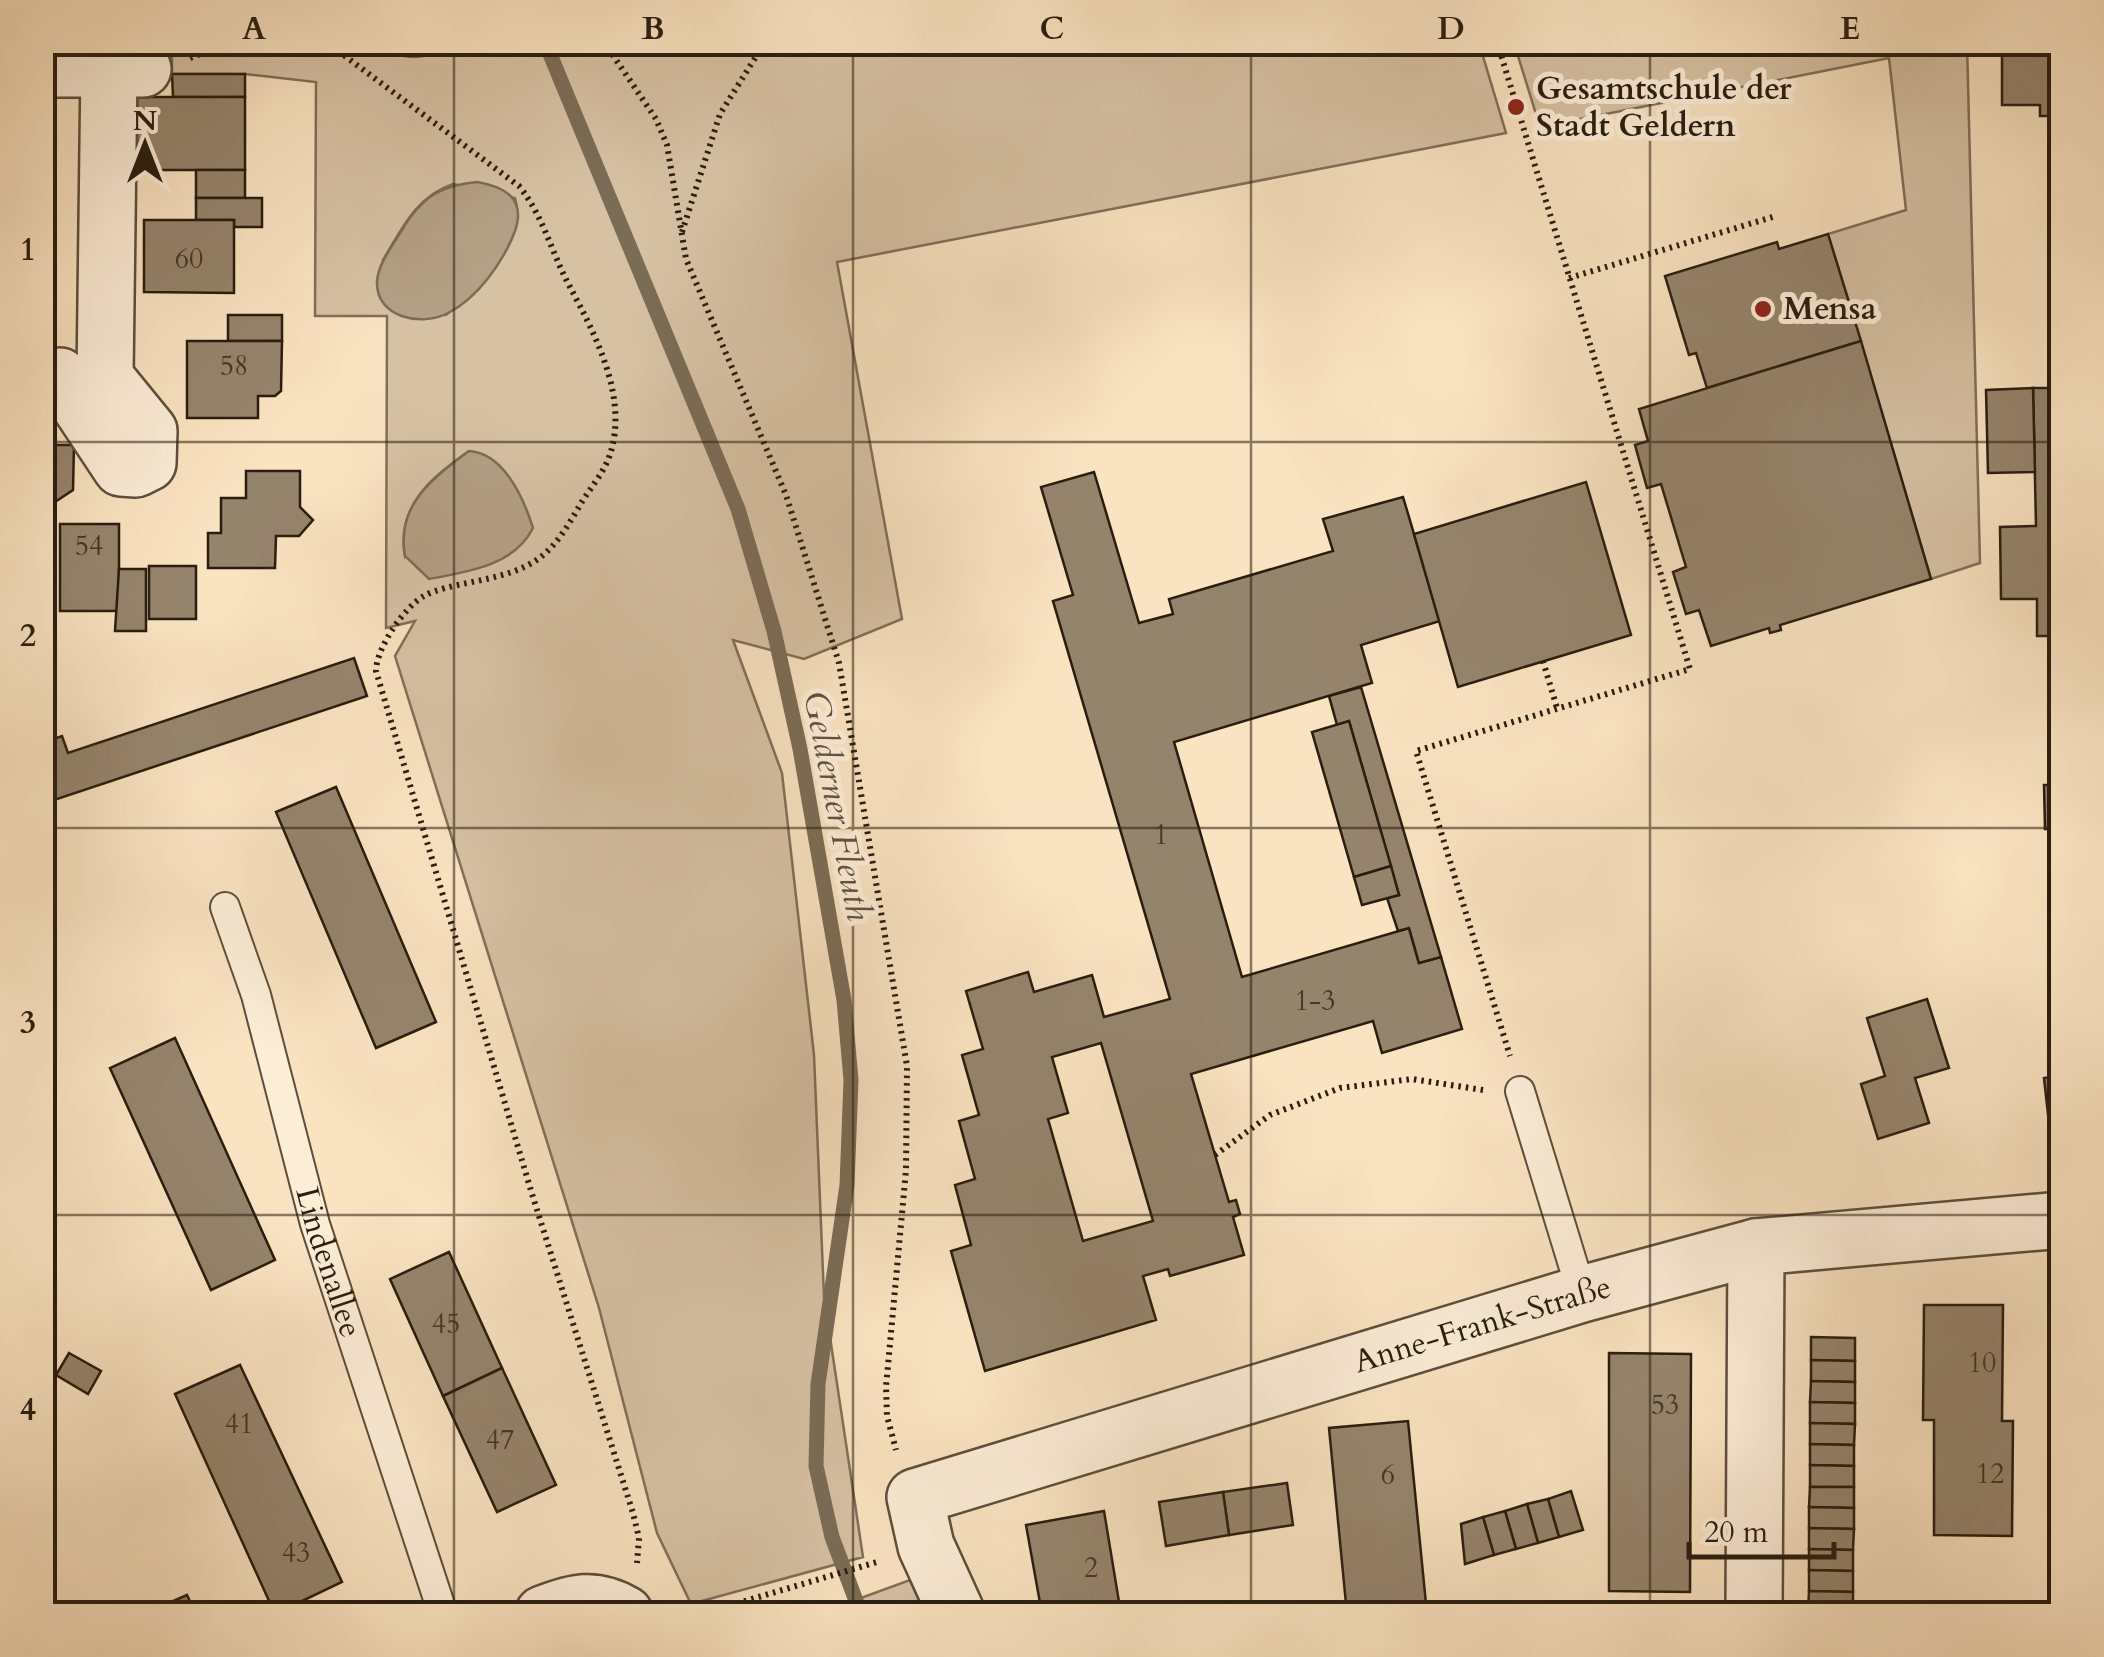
<svg xmlns="http://www.w3.org/2000/svg" width="2104" height="1657" viewBox="0 0 2104 1657" font-family="Cardo,serif">
	<rect width="100%" height="100%" fill="#fae3c1"/>
	<filter id="stains"><feTurbulence type="fractalNoise" baseFrequency=".002" numOctaves="4"/><feColorMatrix values="0 0 0 0 .2 0 0 0 0 .09 0 0 0 0 .02 0 0 0 .5 -.17"/></filter>
	<radialGradient id="worn" r=".72"><stop offset=".6" stop-color="#630" stop-opacity="0"/><stop offset="1" stop-color="#630" stop-opacity=".3"/></radialGradient>
	<!-- green -->
	<g fill="#d6c1a3" stroke="#7f6f5a" stroke-width="2.5" fill-rule="evenodd">
		<path d="M446,42L1479,43L1506,133L837,262L902,619L804,659L733,640L782,773L814,1055L824,1297L863,1557L691,1604L657,1533L599,1308L395,656L415,621L386,628L387,316H315L316,82L245,74H172V43H369L394,54L443,47ZM453,184L515,198C528,242 478,290 446,315L383,260C403,227 416,197 453,184ZM469,451L405,556C396,506 431,478 469,451Z"/>
		<polygon points="1514,43 1967,43 1980,563 1931,579 1828,234 1906,210 1889,58 1540,127"/>
		<polygon points="910,1580 925,1614 817,1614"/>
	</g>
	<!-- water -->
	<g fill="#b3a085" stroke="#7b6c56" stroke-width="2.5">
		<path d="M369,43H446C425,66 393,56 369,43Z"/>
		<path d="M477,182C506,187 526,199 515,231C503,262 478,298 448,313C422,327 376,318 377,282C378,264 391,248 400,233C420,199 437,186 477,182Z"/>
		<path d="M469,451C504,453 524,499 533,528C514,566 467,572 429,579L405,556C396,506 431,479 469,451Z"/>
	</g>
	<g fill="none" stroke-linecap="round" stroke-linejoin="round">
		<!-- stream -->
		<polyline stroke="#7b6c56" stroke-width="15" points="545,42 738,509 774,631 800,749 844,1000 851,1080 847,1185 818,1384 816,1466 832,1537 861,1614"/>
	</g>
	<!-- building -->
	<g fill="#95846c" stroke="#281d10" stroke-width="2.5" fill-rule="evenodd">
		<polygon points="2002,42 2062,42 2062,116 2040,116 2040,105 2002,105"/>
		<polygon points="172,74 245,74 245,97 173,97"/>
		<rect x="137" y="97" width="108" height="73"/>
		<rect x="42" y="100" width="4" height="69"/>
		<rect x="196" y="170" width="49" height="28"/>
		<polygon points="2062,190 2062,217 2051,217 2050,191"/>
		<polygon points="196,198 262,198 262,227 234,227 234,220 196,220"/>
		<polygon points="144,220 234,220 234,293 144,292"/>
		<polygon points="1828,234 1861,341 1707,388 1696,353 1689,355 1665,276 1777,242 1779,249"/>
		<rect x="228" y="315" width="54" height="26"/>
		<polygon points="187,341 282,341 281,391 275,396 258,396 258,418 187,418"/>
		<polygon points="1861,341 1931,579 1780,625 1781,630 1770,633 1769,628 1711,646 1699,610 1686,614 1673,572 1686,567 1661,484 1647,488 1635,445 1648,441 1639,409"/>
		<polygon points="2033,388 2062,388 2062,636 2037,636 2037,599 2001,599 2000,527 2036,526"/>
		<polygon points="2033,388 2035,472 1988,473 1986,390"/>
		<polygon points="42,445 74,445 73,490 55,502 55,486 42,486"/>
		<polygon points="246,471 300,471 300,507 313,520 299,536 276,536 275,568 208,568 208,533 221,533 221,498 246,498"/>
		<path d="M1094,472L1139,623L1173,614L1169,599L1333,551L1323,519L1403,497L1440,621L1361,645L1372,683L1174,742L1242,977L1409,928L1419,963L1441,957L1462,1029L1382,1053L1373,1021L1191,1074L1229,1202L1236,1200L1240,1214L1233,1217L1244,1255L1170,1276L1168,1269L1143,1276L1156,1320L985,1371L951,1251L971,1245L955,1185L975,1179L959,1121L979,1115L962,1055L983,1049L966,991L1028,972L1034,992L1092,975L1104,1017L1170,999L1053,601L1073,595L1041,487ZM1101,1043L1153,1221L1083,1241L1048,1119L1068,1113L1052,1057Z"/>
		<polygon points="1586,482 1631,635 1458,687 1414,534"/>
		<rect x="60" y="524" width="59" height="87"/>
		<rect x="149" y="566" width="47" height="53"/>
		<polygon points="119,569 146,569 146,631 115,631"/>
		<polygon points="354,658 367,696 48,802 48,741 62,736 68,753"/>
		<polygon points="1361,687 1441,957 1419,963 1409,928 1398,931 1387,898 1399,895 1349,721 1337,725 1329,696"/>
		<polygon points="1349,721 1391,866 1354,877 1312,732"/>
		<polygon points="2044,785 2062,785 2062,829 2045,829"/>
		<polygon points="336,787 436,1022 376,1048 276,812"/>
		<polygon points="1391,866 1399,895 1362,905 1354,877"/>
		<polygon points="1927,999 1949,1068 1915,1078 1929,1123 1878,1139 1861,1084 1885,1076 1867,1018"/>
		<polygon points="175,1038 275,1260 211,1290 110,1068"/>
		<polygon points="2055,1046 2062,1046 2062,1112 2048,1114 2044,1078 2059,1076"/>
		<polygon points="449,1252 502,1368 443,1396 390,1279"/>
		<polygon points="1924,1305 2003,1305 2002,1421 2013,1421 2012,1536 1934,1535 1934,1420 1923,1420"/>
		<polygon points="1811,1337 1855,1338 1855,1361 1811,1360"/>
		<polygon points="69,1353 101,1371 88,1394 56,1375"/>
		<polygon points="1609,1353 1691,1354 1690,1592 1609,1591"/>
		<polygon points="1811,1360 1855,1361 1855,1382 1811,1381"/>
		<polygon points="240,1365 342,1582 275,1614 175,1394"/>
		<polygon points="502,1368 556,1485 497,1512 443,1396"/>
		<polygon points="1811,1381 1855,1382 1855,1403 1810,1402"/>
		<polygon points="1810,1402 1855,1403 1855,1424 1810,1423"/>
		<polygon points="1408,1421 1427,1614 1347,1614 1329,1428"/>
		<polygon points="1810,1423 1855,1424 1854,1445 1810,1444"/>
		<polygon points="1810,1444 1854,1445 1854,1466 1810,1465"/>
		<polygon points="1810,1465 1854,1466 1854,1487 1810,1487"/>
		<polygon points="1287,1483 1293,1525 1229,1535 1223,1492"/>
		<polygon points="1810,1487 1854,1487 1854,1508 1809,1507"/>
		<polygon points="1571,1491 1583,1530 1559,1537 1548,1499"/>
		<polygon points="1223,1492 1229,1535 1166,1546 1159,1502"/>
		<polygon points="1548,1499 1559,1537 1538,1543 1527,1504"/>
		<polygon points="1527,1504 1538,1543 1516,1549 1505,1511"/>
		<polygon points="1809,1507 1854,1508 1854,1529 1809,1528"/>
		<polygon points="1104,1511 1121,1614 1042,1614 1026,1525"/>
		<polygon points="1505,1511 1516,1549 1494,1555 1483,1517"/>
		<polygon points="1483,1517 1494,1555 1465,1564 1461,1524"/>
		<polygon points="1809,1528 1854,1529 1853,1550 1809,1549"/>
		<polygon points="1809,1549 1853,1550 1853,1571 1809,1570"/>
		<polygon points="1809,1570 1853,1571 1853,1592 1809,1591"/>
		<polygon points="1809,1591 1853,1592 1853,1614 1808,1613"/>
		<polygon points="187,1595 196,1614 144,1614"/>
		<rect x="1626" y="1606" width="46" height="8"/>
	</g>
	<g fill="none" stroke-linecap="round" stroke-linejoin="round">
		<!-- lane casing -->
		<g stroke="#5c4e3c" stroke-width="32">
			<g id="lane">
				<path id="s1" d="M225,907L256,995L315,1224L443,1614"/>
				<polyline points="1520,1091 1582,1294"/>
			</g>
		</g>
		<!-- street casing -->
		<g stroke="#5c4e3c" stroke-width="60">
			<g id="street">
				<polyline points="42,69 143,69"/>
				<polyline points="60,376 121,468 136,469 148,463 149,431 105,377 109,69"/>
				<path d="M543,1614C574,1602 595,1596 625,1614"/>
				<path id="s2" d="M957,1614L926,1546L915,1497L1582,1294L1756,1247L2062,1220"/>
				<polyline points="1754,1614 1756,1247"/>
			</g>
		</g>
		<!-- path -->
		<g stroke="#281d10" stroke-width="6" stroke-dasharray="2.5 5" stroke-linecap="butt">
			<path d="M326,42L519,186C544,217 551,252 570,287C596,336 631,402 608,460C601,476 589,490 580,505C566,529 552,554 526,566C495,582 446,583 424,596C404,607 376,649 376,671L532,1194L633,1513L639,1538L637,1563"/>
			<polyline points="604,42 656,119 667,145 686,259 786,495 839,663 907,1066 906,1170 886,1387 887,1416 896,1450"/>
			<polyline points="1497,42 1690,669 1416,751 1510,1056"/>
			<polyline points="190,58 231,42"/>
			<polyline points="682,232 720,114 765,42"/>
			<polyline points="1569,278 1776,216"/>
			<polyline points="1543,661 1557,708"/>
			<polyline points="1215,1155 1270,1115 1340,1088 1412,1079 1483,1090"/>
			<polyline points="701,1614 877,1562"/>
		</g>
		<!-- lane -->
		<use href="#lane" stroke="#fcedd7" stroke-width="28"/>
		<!-- street -->
		<use href="#street" stroke="#fcedd7" stroke-width="55"/>
	</g>
	<!-- grid -->
	<path fill="none" stroke="#281d10" stroke-width="2.5" stroke-opacity="0.55" d="M454,42V1614M853,42V1614M1251,42V1614M1650,42V1614M42,442H2062M42,828H2062M42,1215H2062"/>
	<!-- markers -->
	<g fill="#8f2418" stroke="#fcedd7" stroke-width="4">
		<circle cx="1516" cy="107" r="10"/>
		<circle cx="1763" cy="309" r="10"/>
	</g>
	<g text-anchor="middle" dominant-baseline="central" stroke-width="10" stroke-linejoin="round" paint-order="stroke">
		<!-- number labels -->
		<g font-size="28" fill="#433727">
			<text x="189" y="259">60</text>
			<text x="234" y="366">58</text>
			<text x="89" y="546">54</text>
			<text x="1161" y="835">1</text>
			<text x="1315" y="1001">1-3</text>
			<text x="446" y="1324">45</text>
			<text x="1982" y="1363">10</text>
			<text x="1665" y="1405">53</text>
			<text x="239" y="1424">41</text>
			<text x="500" y="1440">47</text>
			<text x="1990" y="1474">12</text>
			<text x="1388" y="1475">6</text>
			<text x="296" y="1553">43</text>
			<text x="1091" y="1568">2</text>
		</g>
		<!-- poi labels -->
		<g font-size="32" font-weight="bold" fill="#281d10" stroke="#fcedd7" text-anchor="start">
			<text x="1536" y="89">Gesamtschule der<tspan x="1536" dy="37">Stadt Geldern</tspan></text>
			<text x="1783" y="309">Mensa</text>
		</g>
		<!-- street labels -->
		<g font-size="32" fill="#281d10" stroke="#fcedd7">
			<text stroke="none"><textPath href="#s1" startOffset="370">Lindenallee</textPath></text>
			<text stroke="none"><textPath href="#s2" startOffset="718">Anne-Frank-Straße</textPath></text>
		</g>
		<!-- water labels -->
		<g font-size="35" font-style="italic" fill="#60513f" stroke="#fcedd7">
			<text transform="translate(837 806) rotate(79)">Gelderner Fleuth</text>
		</g>
	</g>
	<!-- margin -->
	<rect width="2104" height="1657" fill="none" stroke="#fae3c1" stroke-width="110"/>
	<!-- north arrow -->
	<g transform="translate(145 145)" stroke="#fcedd7" stroke-width="8" paint-order="stroke">
	<path d="M0-8L18 38L0 25L-18 38Z" fill="#281d10"/>
	<text y="-15" font-size="28" font-weight="bold" text-anchor="middle" fill="#281d10">N</text>
	</g>
	<!-- scale -->
	<path d="M1689 1542v15h145v-15" fill="none" stroke="#281d10" stroke-width="5"/>
	<text x="1704" y="1542" font-size="30" fill="#281d10" stroke="#fcedd7" stroke-width="8" paint-order="stroke">20 m</text>
	<rect x="55" y="55" width="1994" height="1547" fill="none" stroke="#281d10" stroke-width="4"/>
	<g font-size="32" text-anchor="middle" font-weight="bold" fill="#281d10">
		<text x="254" y="39">A</text>
		<text x="653" y="39">B</text>
		<text x="1052" y="39">C</text>
		<text x="1451" y="39">D</text>
		<text x="1850" y="39">E</text>
		<text x="28" y="260">1</text>
		<text x="28" y="646">2</text>
		<text x="28" y="1033">3</text>
		<text x="28" y="1420">4</text>
	</g>
	<rect width="100%" height="100%" filter="url(#stains)"/>
	<rect width="100%" height="100%" fill="url(#worn)"/>
</svg>
